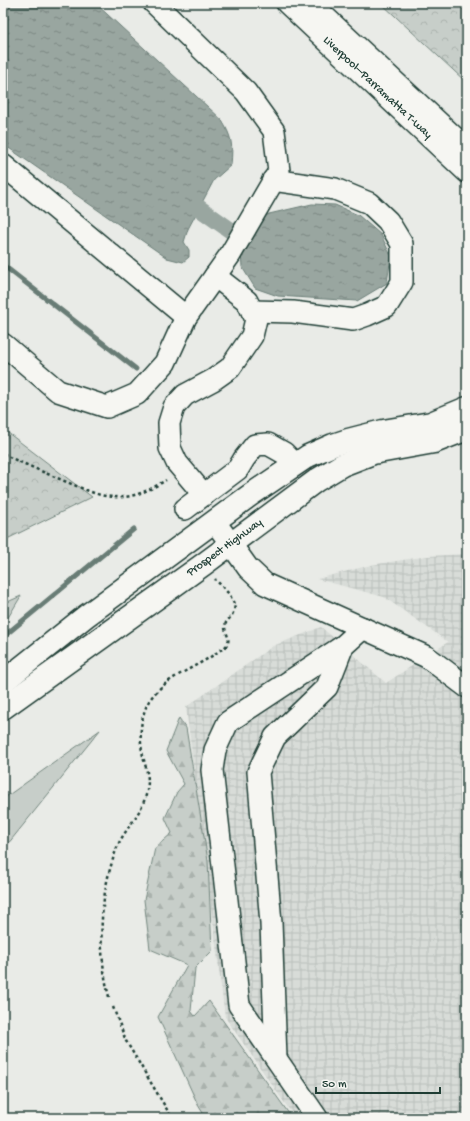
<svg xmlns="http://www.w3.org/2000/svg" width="470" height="1121" viewBox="0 0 470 1121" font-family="'Gochi Hand',sans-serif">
	<defs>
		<pattern id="industrial-grid" width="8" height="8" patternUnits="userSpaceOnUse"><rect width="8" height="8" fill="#d8dcd8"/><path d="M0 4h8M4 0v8" fill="none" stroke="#b9beba"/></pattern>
		<pattern id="forest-firs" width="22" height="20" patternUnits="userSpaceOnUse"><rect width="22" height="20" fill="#c7cec9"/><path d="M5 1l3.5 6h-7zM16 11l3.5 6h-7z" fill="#aab2ad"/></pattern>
		<pattern id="park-crowns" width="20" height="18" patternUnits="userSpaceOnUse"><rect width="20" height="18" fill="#c7cec9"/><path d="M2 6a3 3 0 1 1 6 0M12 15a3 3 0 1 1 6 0" fill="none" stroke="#aab2ad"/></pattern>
		<pattern id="water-ripples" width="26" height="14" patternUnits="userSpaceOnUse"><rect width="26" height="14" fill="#99a6a0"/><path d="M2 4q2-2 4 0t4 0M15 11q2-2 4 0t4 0" fill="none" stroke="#7c8883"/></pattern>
	</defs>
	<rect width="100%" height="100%" fill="#e9ebe7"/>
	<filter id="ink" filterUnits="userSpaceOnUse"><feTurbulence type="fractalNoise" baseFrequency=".025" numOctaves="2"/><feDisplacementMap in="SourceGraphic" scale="8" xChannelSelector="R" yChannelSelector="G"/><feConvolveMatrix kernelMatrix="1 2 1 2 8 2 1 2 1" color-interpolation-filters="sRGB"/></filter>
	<g filter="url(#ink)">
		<!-- industrial -->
		<polygon fill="url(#industrial-grid)" points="467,554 467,1118 295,1118 225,1017 186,707 273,646 321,627 386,683 448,642 384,597 317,579 371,565 428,556"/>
		<!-- green -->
		<g fill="#c7cec9" stroke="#73867e">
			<polygon points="21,596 3,626 3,604"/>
			<polygon points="100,730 3,850 3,799"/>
		</g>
		<!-- forest -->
		<polygon fill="url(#forest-firs)" stroke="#73867e" points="179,718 186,728 208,861 212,951 195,968 191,1011 195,1016 209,1001 292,1118 206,1118 198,1105 158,1017 187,965 150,949 144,900 155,848 172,833 165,818 177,792 184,784 166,751"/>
		<!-- park -->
		<g fill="url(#park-crowns)" stroke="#73867e">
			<polygon points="381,3 467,3 467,83"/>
			<polygon points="3,429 92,497 3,541"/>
		</g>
		<!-- water -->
		<g fill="url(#water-ripples)" stroke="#687c75">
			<path d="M3,3H95L221,119C232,137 233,144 231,165L214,180L188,229L184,242L189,250V257L183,262L167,258L3,144Z"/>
			<polygon points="312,204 335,205 358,215 381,235 391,256 387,283 357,301 278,296 255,288 242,267 240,237 253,222 269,214"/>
		</g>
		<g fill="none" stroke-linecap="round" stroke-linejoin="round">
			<!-- stream -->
			<g stroke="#687c75" stroke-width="5">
				<polyline points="3,265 136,369"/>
				<polyline points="3,637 134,529"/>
			</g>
			<!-- canal -->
			<polyline stroke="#99a6a0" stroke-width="17" points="199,208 240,237"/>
			<!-- minor casing -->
			<g stroke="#1f3d34" stroke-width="24">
				<g id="minor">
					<polyline points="287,3 467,172"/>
					<polyline points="310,3 467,149"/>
					<polyline points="3,165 186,317"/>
					<polyline points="252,311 293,312 353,320 367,315 387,306 402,282 402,244 388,221 369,203 335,189 273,180"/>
					<polyline points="3,344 58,391 107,407 137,394 165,363 186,317 230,255 279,171 274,131 246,92 154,3"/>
					<polyline points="204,495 177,463 170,448 169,423 174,407 185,395 213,380 230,368 252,336 256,319 247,301 215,276"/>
					<polyline points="185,509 238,469 244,459 255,445 268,444 284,453 295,464"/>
					<polyline points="215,522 248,568 265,584 427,657 467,687"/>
					<polyline points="276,1058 271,923 258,772 275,737 327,687 343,646"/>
					<polyline points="317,1118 239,1005 212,770 215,750 228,722 343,646 363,628"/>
				</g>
			</g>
			<!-- major casing -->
			<g stroke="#1f3d34" stroke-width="25">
				<g id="major">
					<polyline points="3,682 86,616 249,496 308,456 333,445 348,440 383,431 431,423 467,408"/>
					<polyline points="3,708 204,564 317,480 342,465 373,453 434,442 467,429"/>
				</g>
			</g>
			<!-- path -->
			<g stroke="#1f3d34" stroke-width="2.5" stroke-dasharray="3 3" stroke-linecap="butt">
				<path d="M3,454C26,465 50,475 74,485C86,490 101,497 115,497C132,499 152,489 166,480"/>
				<path d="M109,997C97,948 99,893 118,845C126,828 141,814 146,795C151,776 145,768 142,751C139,734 141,715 149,701C164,678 193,669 215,654C218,651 225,648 227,645C231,638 225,633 225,627C225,621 230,619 232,615C234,612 234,609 235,606L230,595L215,579"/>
				<polyline points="113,1007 126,1041 172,1118"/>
			</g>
			<!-- minor -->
			<use href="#minor" stroke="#f6f6f2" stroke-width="21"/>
			<!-- major -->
			<use href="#major" stroke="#f6f6f2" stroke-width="22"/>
		</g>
	</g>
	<g text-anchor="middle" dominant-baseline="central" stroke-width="3" stroke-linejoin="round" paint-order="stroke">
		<!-- street labels -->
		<g font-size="12" fill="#1f3d34" stroke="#f6f6f2">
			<text transform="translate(377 88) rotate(43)">Liverpool–Parramatta T-way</text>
			<text transform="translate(225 548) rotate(-36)">Prospect Highway</text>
		</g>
	</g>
	<!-- margin -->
	<rect width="470" height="1121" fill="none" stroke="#f6f6f2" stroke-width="16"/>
	<rect x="8" y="8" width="454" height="1105" fill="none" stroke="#1f3d34" stroke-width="1.5" filter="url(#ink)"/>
	<!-- scale -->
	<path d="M316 1087v6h124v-6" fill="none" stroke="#1f3d34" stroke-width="2"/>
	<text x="322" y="1087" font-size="12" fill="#1f3d34" stroke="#f6f6f2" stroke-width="3" paint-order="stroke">50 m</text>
</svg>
